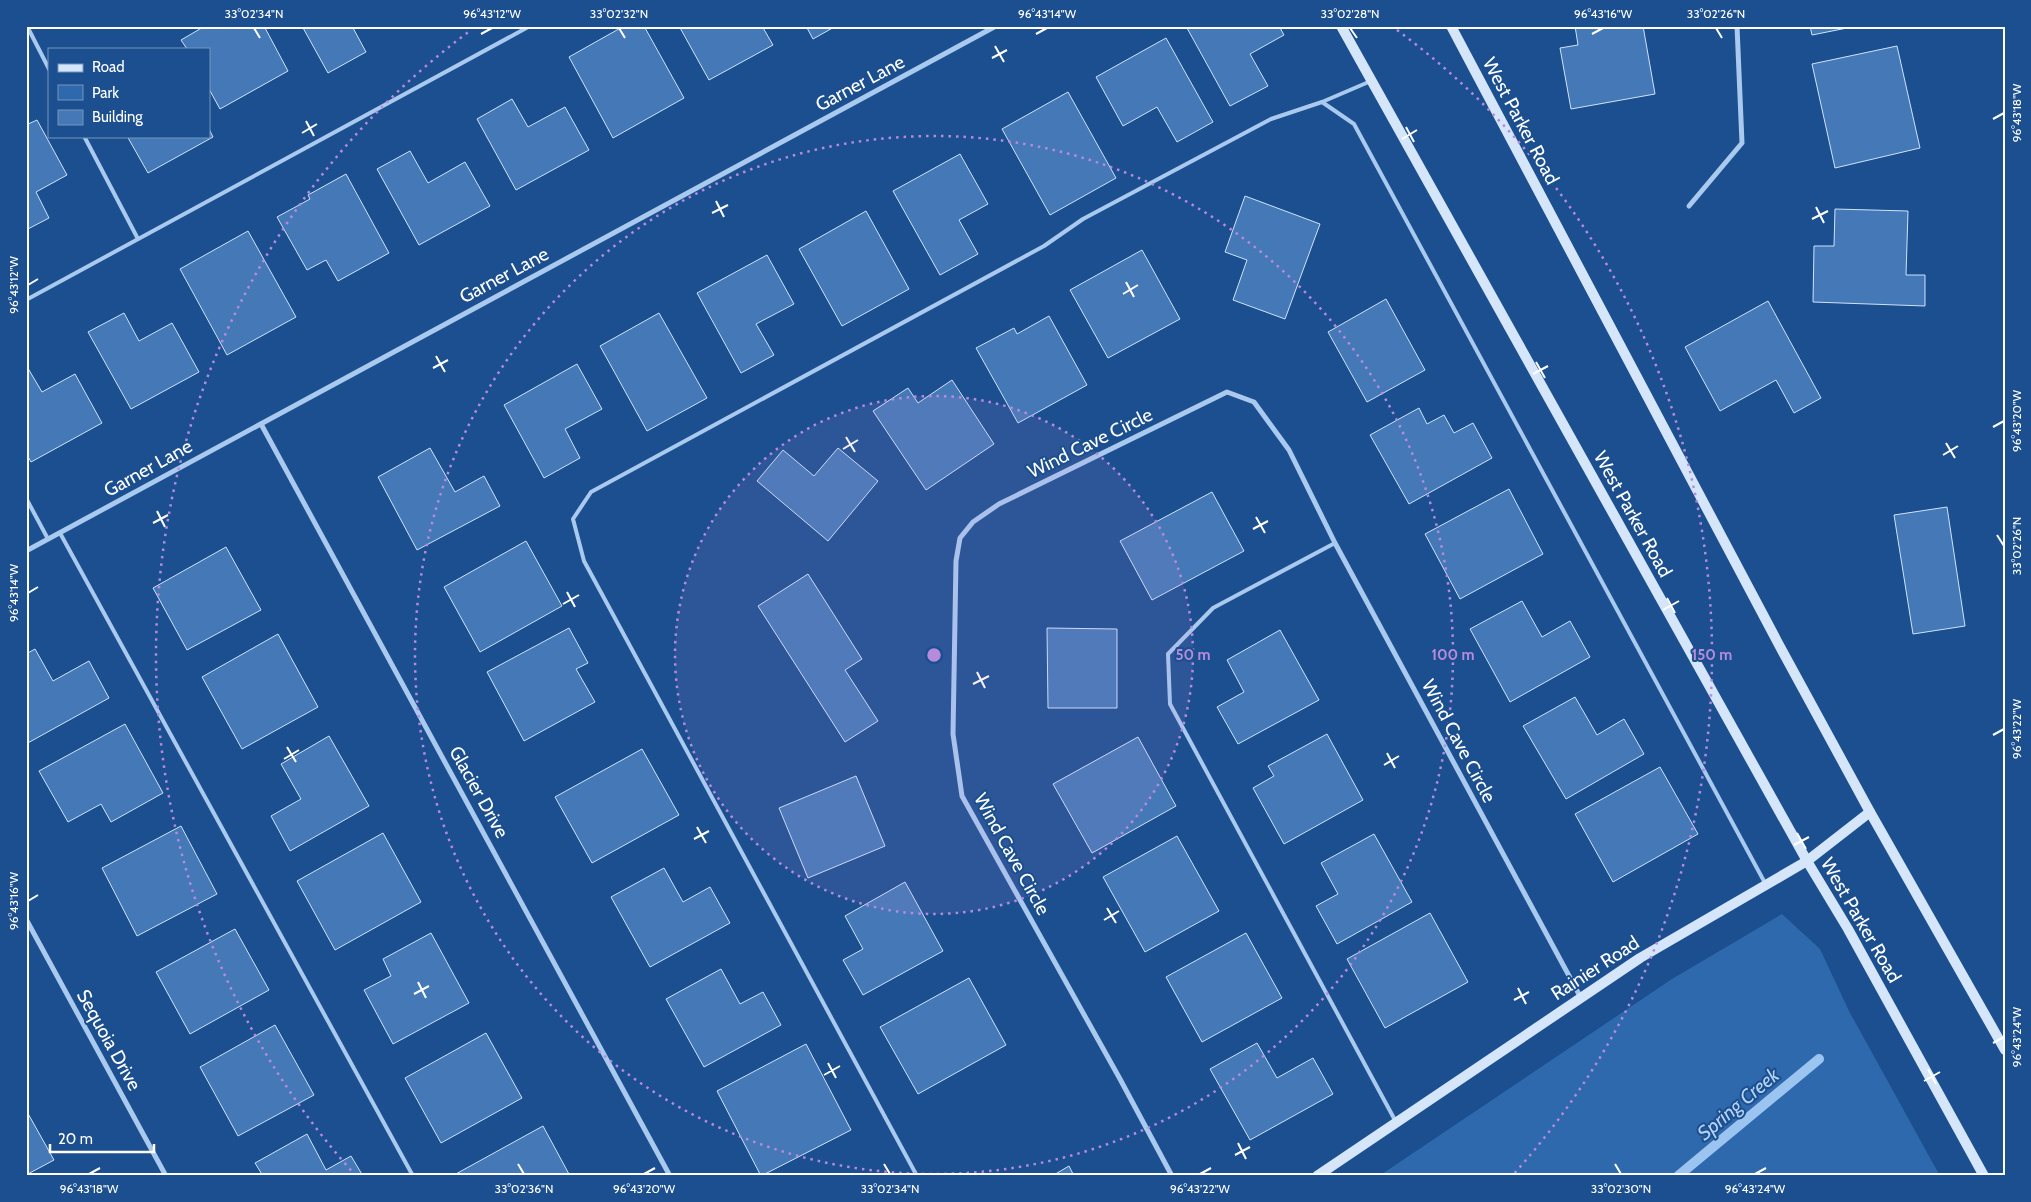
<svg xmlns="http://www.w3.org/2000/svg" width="2031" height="1202" viewBox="0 0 2031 1202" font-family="Cabin,sans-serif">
	<rect width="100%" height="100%" fill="#1b4f8f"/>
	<!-- green -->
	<polygon fill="#2e69ad" points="1782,914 1820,949 1849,1011 1940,1176 1379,1176 1672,979"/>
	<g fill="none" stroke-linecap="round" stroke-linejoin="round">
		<!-- stream -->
		<polyline stroke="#9cc4f0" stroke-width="10" points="1678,1176 1819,1059"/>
	</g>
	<!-- building -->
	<g fill="#4478b7" stroke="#cfe3fa">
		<polygon points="205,26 264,26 288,71 220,109 209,89 209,49 187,49 181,40"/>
		<polygon points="302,26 352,26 366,52 328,73"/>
		<polygon points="624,26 644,26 684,98 613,138 569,57"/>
		<polygon points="679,26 762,26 773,45 709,80"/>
		<polygon points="806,26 836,26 813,39"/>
		<polygon points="1190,26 1279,26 1284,35 1250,54 1268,86 1230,106 1187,28"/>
		<polygon points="1575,26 1643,26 1655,94 1571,109 1560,48 1578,45"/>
		<polygon points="1810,26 1857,26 1812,35"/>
		<polygon points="1166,38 1213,122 1177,142 1157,107 1123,126 1096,77"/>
		<polygon points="1897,46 1920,148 1835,168 1812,64"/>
		<polygon points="1068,92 1116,178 1050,215 1002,129"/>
		<polygon points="512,99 528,127 565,107 589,150 516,190 477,119"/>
		<polygon points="37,120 67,175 36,192 49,218 26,230 26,125"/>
		<polygon points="209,129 213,137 148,173 127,136 209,136"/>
		<polygon points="410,151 428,183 465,162 490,206 419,245 377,169"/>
		<polygon points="960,154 988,204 959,220 978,254 940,275 893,191"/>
		<polygon points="346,174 389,253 338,281 326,260 307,270 277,217 310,199 308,195"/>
		<polygon points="1245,196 1320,224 1285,319 1233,300 1247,260 1225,252"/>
		<polygon points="1835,209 1908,211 1906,275 1925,275 1925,306 1813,302 1814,246 1834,246"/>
		<polygon points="866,211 909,289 842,326 799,249"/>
		<polygon points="248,231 296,317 227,355 180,269"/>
		<polygon points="1142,250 1180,319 1108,358 1070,290"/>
		<polygon points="767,255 794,304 756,324 774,355 741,373 697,293"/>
		<polygon points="1386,299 1425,370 1367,402 1328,332"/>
		<polygon points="1768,301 1821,398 1794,413 1776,380 1720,411 1685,347"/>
		<polygon points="124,313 139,341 172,323 199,372 131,409 88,332"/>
		<polygon points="659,313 707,398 647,431 600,346"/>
		<polygon points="1049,316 1087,385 1018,423 976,348 1014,328 1017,334"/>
		<polygon points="577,364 602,409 565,429 580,458 544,478 504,405"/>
		<polygon points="26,365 42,392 75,374 102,423 31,462 26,453"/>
		<polygon points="952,380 994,444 926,490 873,411 908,388 918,403"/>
		<polygon points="1419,408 1427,424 1444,415 1454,433 1473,423 1492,458 1409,504 1370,435"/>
		<polygon points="430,448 455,492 484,476 500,506 417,550 378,477"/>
		<polygon points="838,448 878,481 828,541 757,481 783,450 814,476"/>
		<polygon points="1509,489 1543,554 1460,599 1425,534"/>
		<polygon points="1212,492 1244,551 1152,600 1120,541"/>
		<polygon points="1947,507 1965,626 1913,634 1894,515"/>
		<polygon points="526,541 562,606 480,652 444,587"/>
		<polygon points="226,547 261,610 187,650 153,588"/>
		<polygon points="808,574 862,659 845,670 878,721 845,742 758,606"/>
		<polygon points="1522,601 1542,637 1570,621 1590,657 1510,702 1470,629"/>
		<polygon points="569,628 588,663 576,669 595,702 524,741 487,672"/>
		<polygon points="1047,628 1117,629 1117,708 1048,708"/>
		<polygon points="1280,630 1319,700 1238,744 1217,707 1244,692 1227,660"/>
		<polygon points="278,634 318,707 242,749 202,677"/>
		<polygon points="35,649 53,681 89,661 109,698 26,744 26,654"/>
		<polygon points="1575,697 1597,735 1624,719 1644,754 1566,799 1523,726"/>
		<polygon points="125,724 163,793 111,822 101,804 68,822 39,771"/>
		<polygon points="1327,734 1363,800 1284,844 1253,788 1274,776 1268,766"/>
		<polygon points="329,736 369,806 290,851 271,816 301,799 281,764"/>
		<polygon points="1138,737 1176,806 1092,853 1053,784"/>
		<polygon points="642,749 679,815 592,863 555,797"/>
		<polygon points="1660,767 1698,834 1613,882 1575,814"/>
		<polygon points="856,776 885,846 808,878 779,808"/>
		<polygon points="181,826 217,894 137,936 102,868"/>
		<polygon points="383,833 421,902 335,950 297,881"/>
		<polygon points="1374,834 1412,902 1337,944 1316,906 1338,894 1321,863"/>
		<polygon points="1177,836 1219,911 1145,952 1103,877"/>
		<polygon points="664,868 683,902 710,887 730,923 650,967 611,897"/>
		<polygon points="905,882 943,951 863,995 843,960 863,949 845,916"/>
		<polygon points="1430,913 1468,982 1385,1028 1347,959"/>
		<polygon points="235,929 269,990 190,1034 156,972"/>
		<polygon points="431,933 469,1003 393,1044 364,990 391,976 383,959"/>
		<polygon points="1246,933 1282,998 1202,1042 1166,977"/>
		<polygon points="721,969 740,1004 763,992 781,1025 704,1067 666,999"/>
		<polygon points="969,978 1006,1045 918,1094 880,1027"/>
		<polygon points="275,1025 314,1095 238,1136 200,1067"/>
		<polygon points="486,1033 522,1098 441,1143 405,1078"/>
		<polygon points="1257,1043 1277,1078 1313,1058 1333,1094 1250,1140 1210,1069"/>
		<polygon points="806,1044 851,1130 761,1176 717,1091"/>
		<polygon points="26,1110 54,1160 26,1175"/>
		<polygon points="543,1126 570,1176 455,1176 454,1175"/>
		<polygon points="307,1134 326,1170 351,1156 363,1176 263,1176 255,1163"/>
		<polygon points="1069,1166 1074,1176 1052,1176"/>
	</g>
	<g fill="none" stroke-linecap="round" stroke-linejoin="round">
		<!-- lane -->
		<g stroke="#a9c9ee" stroke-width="4">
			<polyline points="27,26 49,69"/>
			<polyline points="1322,102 1371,81"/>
			<polyline points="84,136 138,239"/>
			<polyline points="26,300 530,26"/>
			<polyline points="26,498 48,539"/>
			<polyline points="60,533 413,1176"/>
			<polyline points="1335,543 1213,608 1168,654 1170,704 1396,1122"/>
			<polyline points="917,1176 584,561 573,519 591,492 1044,246 1083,219 1271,119 1322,102 1354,124 1765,883"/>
		</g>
		<!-- street -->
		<g stroke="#a9c9ee" stroke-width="5">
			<polyline points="1689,206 1742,143 1737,26"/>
			<polyline points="261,424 670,1176"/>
			<polyline points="26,551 996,26"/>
			<polyline points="26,919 166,1176"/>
			<polyline points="1172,1176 1120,1079 962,796 953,734 956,561 960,538 973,522 999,504 1227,392 1254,402 1289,450 1335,543 1581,998"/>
		</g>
		<!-- secondary -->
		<g stroke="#d6e6fa" stroke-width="10">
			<polyline points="1341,26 1807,861 1848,929 1984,1176"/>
			<polyline points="1451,26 1778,643 1870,812 2005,1050"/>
			<polyline points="1317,1176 1640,958 1807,861 1870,812"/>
		</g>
	</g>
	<!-- ticks -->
	<path fill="none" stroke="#fff" stroke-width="2" d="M254,28L260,38M619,28L625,38M1350,28L1357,38M1716,28L1722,38M481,34L492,28M1036,34L1047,28M1592,34L1603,28M995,46L1004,62M992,58L1007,50M1993,119L2004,113M306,121L314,136M1406,127L1414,142M302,133L317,124M1402,139L1417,130M716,201L724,217M1816,207L1824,223M712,213L728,205M1812,219L1828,211M1126,282L1134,297M28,285L38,279M1123,294L1138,285M436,356L445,372M1536,362L1545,378M433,368L448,360M1533,374L1548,366M1993,427L2004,421M846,437L855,452M1946,443L1955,458M843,449L858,440M1943,455L1958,446M157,511L165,527M1256,517L1265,533M153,523L168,515M1253,529L1268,521M1997,535L2004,546M567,592L575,607M28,593L38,587M1667,598L1675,613M563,604L579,595M1663,610L1679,601M977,672L985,688M973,684L989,676M1993,735L2004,729M287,747L296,762M1387,753L1395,768M284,759L299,750M1384,765L1399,756M697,827L706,843M1797,833L1806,849M694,839L709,831M1794,845L1809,837M28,901L38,895M1107,908L1116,923M1104,920L1119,911M418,982L426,998M1518,988L1526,1004M414,994L429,986M1514,1000L1529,992M1993,1043L2004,1037M828,1063L836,1078M1928,1069L1936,1084M824,1075L840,1066M1924,1081L1940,1072M1238,1143L1246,1159M1235,1155L1250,1147M518,1164L524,1174M884,1164L890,1174M1615,1164L1621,1174M89,1174L100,1168M644,1174L655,1168M1200,1174L1211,1168M1755,1174L1766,1168"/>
	<!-- distance rings -->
	<circle cx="934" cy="655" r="259" fill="#b68bdc" fill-opacity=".12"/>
	<g fill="none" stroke="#b68bdc" stroke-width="2.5" stroke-dasharray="2.5 5">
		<circle cx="934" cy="655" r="259"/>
		<circle cx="934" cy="655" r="519"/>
		<path d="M356 1176A778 778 0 0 1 471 30M1397 30A778 778 0 0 1 1512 1176"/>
	</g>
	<g text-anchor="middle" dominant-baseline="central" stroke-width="4" stroke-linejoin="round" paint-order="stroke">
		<!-- street labels -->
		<g font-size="19" fill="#fff" stroke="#1b4f8f">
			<text transform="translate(860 83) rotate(-28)">Garner Lane</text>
			<text transform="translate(1521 121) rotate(62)">West Parker Road</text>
			<text transform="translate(504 275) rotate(-28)">Garner Lane</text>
			<text transform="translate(1090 443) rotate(-26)">Wind Cave Circle</text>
			<text transform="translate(148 468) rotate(-29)">Garner Lane</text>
			<text transform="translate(1633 514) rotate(61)">West Parker Road</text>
			<text transform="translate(1459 741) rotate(62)">Wind Cave Circle</text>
			<text transform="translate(479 792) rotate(61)">Glacier Drive</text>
			<text transform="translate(1012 854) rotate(61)">Wind Cave Circle</text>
			<text transform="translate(1861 920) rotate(60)">West Parker Road</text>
			<text transform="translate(1595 968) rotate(-33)">Rainier Road</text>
			<text transform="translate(109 1040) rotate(61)">Sequoia Drive</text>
		</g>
		<!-- water labels -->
		<g font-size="20" font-style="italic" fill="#b5d3f5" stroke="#1b4f8f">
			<text transform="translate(1738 1104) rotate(-40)">Spring Creek</text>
		</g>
	</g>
	<circle cx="934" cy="655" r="8" fill="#b68bdc" stroke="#1b4f8f" stroke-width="2.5"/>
	<g font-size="15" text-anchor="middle" font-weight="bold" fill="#b68bdc" stroke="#1b4f8f" stroke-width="4" stroke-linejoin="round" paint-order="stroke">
		<text x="1193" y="660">50 m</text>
		<text x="1453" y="660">100 m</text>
		<text x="1712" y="660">150 m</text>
	</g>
	<!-- border -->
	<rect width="2031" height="1202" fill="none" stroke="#1b4f8f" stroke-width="55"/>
	<!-- legend -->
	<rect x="48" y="48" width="162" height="90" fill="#1b4f8f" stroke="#7695bc"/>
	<rect x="58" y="64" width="25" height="8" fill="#d6e6fa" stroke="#7695bc"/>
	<text x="92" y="72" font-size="15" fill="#ffffff">Road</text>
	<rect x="58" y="85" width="25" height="15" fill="#2e69ad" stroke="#7695bc"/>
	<text x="92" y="98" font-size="15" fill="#ffffff">Park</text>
	<rect x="58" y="110" width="25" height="15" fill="#4478b7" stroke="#7695bc"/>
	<text x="92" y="122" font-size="15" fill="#ffffff">Building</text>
	<!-- scale -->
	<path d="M50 1144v8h104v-8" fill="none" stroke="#ffffff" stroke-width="2.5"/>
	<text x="58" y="1144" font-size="15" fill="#ffffff" stroke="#1b4f8f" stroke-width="4" paint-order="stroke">20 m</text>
	<rect x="28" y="28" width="1976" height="1146" fill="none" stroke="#fff" stroke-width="2"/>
	<g font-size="12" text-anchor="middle" fill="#fff">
		<text x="254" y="18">33°02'34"N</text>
		<text x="492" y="18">96°43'12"W</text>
		<text x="619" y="18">33°02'32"N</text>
		<text x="1047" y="18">96°43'14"W</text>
		<text x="1350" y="18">33°02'28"N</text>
		<text x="1603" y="18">96°43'16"W</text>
		<text x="1716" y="18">33°02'26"N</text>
		<text transform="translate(2017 113) rotate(-90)" y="4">96°43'18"W</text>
		<text transform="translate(14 285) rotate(-90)" y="4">96°43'12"W</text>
		<text transform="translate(2017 421) rotate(-90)" y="4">96°43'20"W</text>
		<text transform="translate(2017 546) rotate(-90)" y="4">33°02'26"N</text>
		<text transform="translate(14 593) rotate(-90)" y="4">96°43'14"W</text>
		<text transform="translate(2017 729) rotate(-90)" y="4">96°43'22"W</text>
		<text transform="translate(14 901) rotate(-90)" y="4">96°43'16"W</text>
		<text transform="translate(2017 1037) rotate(-90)" y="4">96°43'24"W</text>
		<text x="89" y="1193">96°43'18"W</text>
		<text x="524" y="1193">33°02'36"N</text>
		<text x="644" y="1193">96°43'20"W</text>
		<text x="890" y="1193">33°02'34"N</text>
		<text x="1200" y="1193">96°43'22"W</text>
		<text x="1621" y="1193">33°02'30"N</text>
		<text x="1755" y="1193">96°43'24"W</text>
	</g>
</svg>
